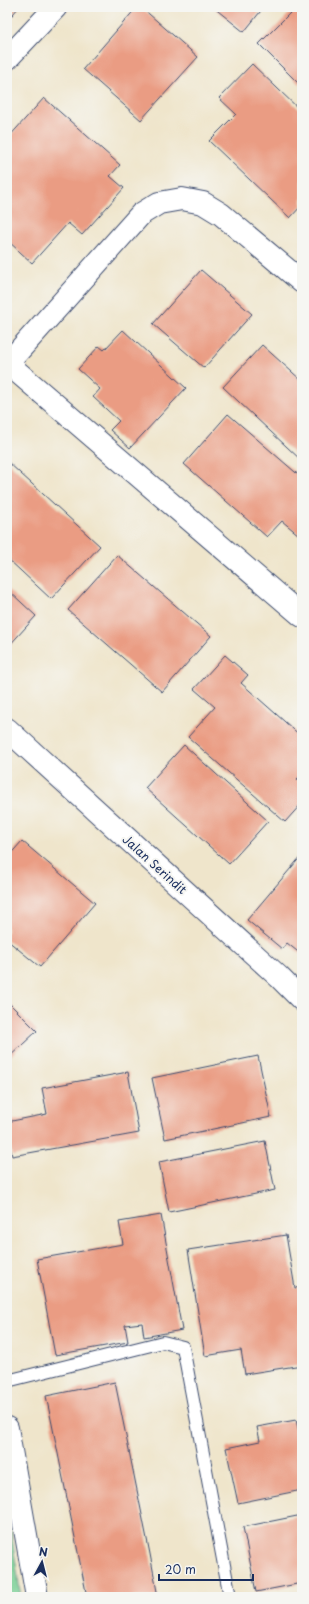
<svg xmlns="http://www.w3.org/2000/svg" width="309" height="1604" viewBox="0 0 309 1604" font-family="'Playpen Sans',sans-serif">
	<rect width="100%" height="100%" fill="#f6f6f2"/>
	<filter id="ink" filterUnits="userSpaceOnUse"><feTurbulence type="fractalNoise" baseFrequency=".025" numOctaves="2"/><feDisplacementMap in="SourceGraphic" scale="8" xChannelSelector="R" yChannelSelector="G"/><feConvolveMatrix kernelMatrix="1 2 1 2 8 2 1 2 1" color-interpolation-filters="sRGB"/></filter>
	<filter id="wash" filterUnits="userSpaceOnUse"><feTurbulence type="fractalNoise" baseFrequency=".012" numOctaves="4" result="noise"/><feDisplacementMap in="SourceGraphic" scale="16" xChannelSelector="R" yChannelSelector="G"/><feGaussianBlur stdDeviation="0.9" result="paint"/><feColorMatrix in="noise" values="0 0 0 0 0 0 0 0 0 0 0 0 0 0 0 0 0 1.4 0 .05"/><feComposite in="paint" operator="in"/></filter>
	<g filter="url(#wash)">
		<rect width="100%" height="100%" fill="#efe5cb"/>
		<!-- green -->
		<polygon fill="#79cf94" stroke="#4a7f79" points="7,1506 21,1597 7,1597"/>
		<g id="blocks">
			<!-- building -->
			<g fill="#ea9c83">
				<polygon points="7,7 19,7 7,21"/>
				<polygon points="137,7 141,7 198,57 141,120 83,69"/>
				<polygon points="213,7 264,7 244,32"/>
				<polygon points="296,7 302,7 302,80 299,84 259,44"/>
				<polygon points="252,64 302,112 302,205 290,218 209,141 236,114 219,98"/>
				<polygon points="44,98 120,165 110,176 124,188 82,235 68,223 32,263 7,240 7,139"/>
				<polygon points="201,270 252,314 204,368 153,324"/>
				<polygon points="123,330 186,388 130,448 110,430 119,421 93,397 100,389 78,369 99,346 104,350"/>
				<polygon points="262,345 302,381 302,461 223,387"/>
				<polygon points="228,414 302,478 302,532 299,535 282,521 267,537 184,464"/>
				<polygon points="9,463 100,546 51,599 7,558 7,465"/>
				<polygon points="117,555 211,636 162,692 68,610"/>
				<polygon points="7,589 36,616 7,648"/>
				<polygon points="225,655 248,675 241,683 302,737 302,774 297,779 302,783 302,803 285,822 188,737 215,707 194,689"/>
				<polygon points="184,745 268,821 229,864 145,788"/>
				<polygon points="22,841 95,903 40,967 7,940 7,858"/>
				<polygon points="302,855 302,955 287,943 282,949 247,920"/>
				<polygon points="7,1001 37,1031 7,1059"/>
				<polygon points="258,1056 271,1117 165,1139 152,1078"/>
				<polygon points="128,1072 139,1133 12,1156 7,1132 7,1122 47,1114 42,1088"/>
				<polygon points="265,1141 275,1190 169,1212 159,1162"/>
				<polygon points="161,1215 182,1330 144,1337 142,1323 125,1325 128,1342 55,1355 37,1259 123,1244 119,1222"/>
				<polygon points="286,1235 295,1288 302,1287 302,1322 300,1323 302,1336 302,1365 245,1374 241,1350 205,1356 188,1250"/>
				<polygon points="115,1382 150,1554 158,1597 87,1597 52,1424 46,1396"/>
				<polygon points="296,1420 302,1444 302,1490 238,1503 226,1448 260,1441 257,1427"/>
				<polygon points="302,1515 302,1583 256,1592 243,1527"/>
			</g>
		</g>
	</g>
	<g filter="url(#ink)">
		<use href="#blocks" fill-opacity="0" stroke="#3b4a6e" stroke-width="1"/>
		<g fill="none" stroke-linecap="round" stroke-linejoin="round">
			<!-- service casing -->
			<g stroke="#3b4a6e" stroke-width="14">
				<polyline id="service" points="7,1381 163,1342 183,1347 230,1597"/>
			</g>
			<!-- minor casing -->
			<g stroke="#3b4a6e" stroke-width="24">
				<g id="minor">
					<polyline points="7,59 56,7"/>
					<polyline points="7,363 302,616"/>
					<polyline points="7,364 141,214 159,203 182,199 203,203 221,214 302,282"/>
					<polyline points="7,729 279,977 302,1000"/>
					<polyline points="7,1428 37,1597"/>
				</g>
			</g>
			<!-- service -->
			<use href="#service" stroke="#fff" stroke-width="12"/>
			<!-- minor -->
			<use href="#minor" stroke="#fff" stroke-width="22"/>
		</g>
	</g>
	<g text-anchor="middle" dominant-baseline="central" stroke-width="4" stroke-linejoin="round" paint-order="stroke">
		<!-- street labels -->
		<g font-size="12" fill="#1b2f5e" stroke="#f6f6f2">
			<text transform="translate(155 864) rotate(42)">Jalan Serindit</text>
		</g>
	</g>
	<!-- margin -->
	<rect width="309" height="1604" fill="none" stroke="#f6f6f2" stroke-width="24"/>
	<!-- north arrow -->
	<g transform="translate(42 1562) rotate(7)" stroke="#f6f6f2" stroke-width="3" paint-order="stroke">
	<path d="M0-3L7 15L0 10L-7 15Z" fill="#1b2f5e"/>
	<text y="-6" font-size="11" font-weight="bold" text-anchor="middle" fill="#1b2f5e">N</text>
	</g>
	<!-- scale -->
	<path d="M159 1574v6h94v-6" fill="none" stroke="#1b2f5e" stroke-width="2"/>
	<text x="165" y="1574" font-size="12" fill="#1b2f5e" stroke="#f6f6f2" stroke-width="3" paint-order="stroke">20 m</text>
</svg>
